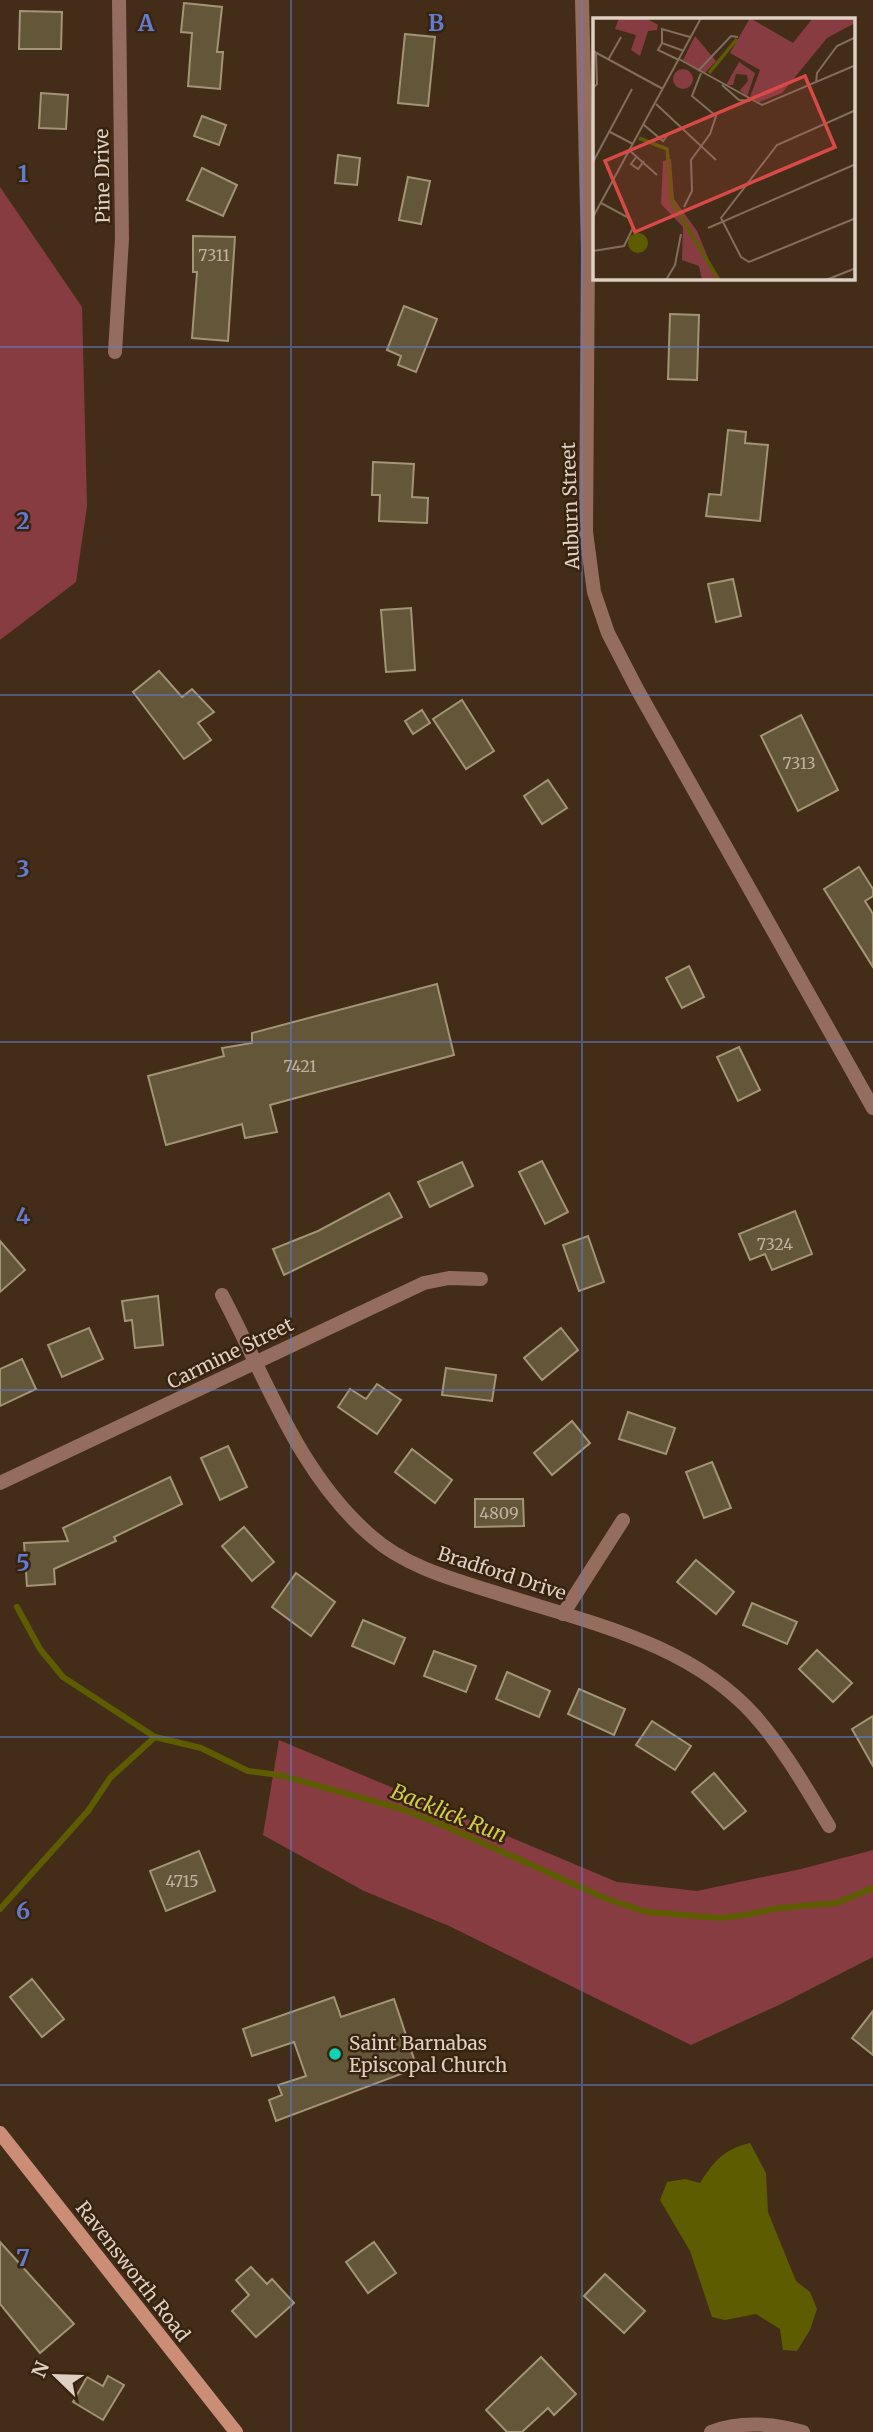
<svg xmlns="http://www.w3.org/2000/svg" width="873" height="2432" viewBox="0 0 873 2432" font-family="Merriweather,serif">
	<rect width="100%" height="100%" fill="#432d18"/>
	<!-- green -->
	<g fill="#873c41">
		<polygon points="0,187 82,307 87,506 76,582 0,640"/>
		<polygon points="279,1740 617,1882 697,1891 801,1869 873,1850 873,1957 781,2004 691,2045 449,1926 364,1891 263,1835"/>
	</g>
	<!-- water -->
	<path fill="#5e5c01" d="M750,2143L766,2173L768,2212L796,2281L810,2292L817,2309L810,2330L797,2351L783,2350L780,2329L756,2314L725,2320L712,2317L690,2251L660,2200L667,2182L685,2179L700,2183C714,2161 724,2149 750,2143Z"/>
	<g fill="none" stroke-linecap="round" stroke-linejoin="round">
		<!-- stream -->
		<g stroke="#5e5c01" stroke-width="6">
			<polyline points="17,1607 40,1649 63,1677 155,1737"/>
			<polyline points="0,1909 88,1811 110,1778 155,1737 201,1748 248,1771 279,1775 399,1808 445,1826 607,1899 647,1912 721,1918 745,1915 779,1908 837,1903 873,1888"/>
		</g>
	</g>
	<!-- building -->
	<g fill="#635639" stroke="#a29475" stroke-width="2">
		<polygon points="184,3 222,7 217,52 223,52 220,89 188,86 192,33 181,32"/>
		<polygon points="20,11 62,12 61,49 19,49"/>
		<polygon points="405,34 435,37 428,106 398,103"/>
		<polygon points="41,93 68,95 66,129 39,128"/>
		<polygon points="202,116 226,125 219,145 194,136"/>
		<polygon points="338,155 360,158 357,185 335,183"/>
		<polygon points="202,168 237,185 223,216 187,200"/>
		<polygon points="408,177 430,181 421,224 399,220"/>
		<polygon points="193,236 235,237 228,341 192,338 197,272 193,272"/>
		<polygon points="404,306 437,319 416,372 398,365 401,356 387,350"/>
		<polygon points="670,314 699,315 697,380 668,379"/>
		<polygon points="728,430 746,432 745,443 768,445 760,521 706,516 709,494 721,495"/>
		<polygon points="373,462 414,464 412,497 428,498 427,523 379,521 380,495 372,495"/>
		<polygon points="733,579 741,616 716,622 708,584"/>
		<polygon points="411,608 415,670 386,672 381,610"/>
		<polygon points="159,671 182,697 192,689 214,712 198,723 211,740 184,759 133,692"/>
		<polygon points="462,700 494,751 466,769 433,719"/>
		<polygon points="422,710 430,723 413,734 405,721"/>
		<polygon points="801,715 838,790 798,811 761,736"/>
		<polygon points="548,780 567,808 542,824 524,796"/>
		<polygon points="859,867 873,889 873,896 865,901 873,914 873,967 824,889"/>
		<polygon points="689,966 704,997 682,1008 666,978"/>
		<polygon points="437,984 454,1055 270,1105 277,1132 245,1138 242,1124 166,1145 148,1076 224,1056 222,1048 252,1043 252,1033"/>
		<polygon points="739,1047 760,1090 738,1101 717,1057"/>
		<polygon points="542,1161 568,1212 545,1224 519,1172"/>
		<polygon points="462,1162 473,1186 430,1207 418,1182"/>
		<polygon points="389,1193 402,1217 284,1275 273,1249 318,1231"/>
		<polygon points="795,1211 812,1254 772,1270 765,1254 750,1260 739,1234"/>
		<polygon points="588,1236 604,1282 579,1291 563,1245"/>
		<polygon points="0,1241 25,1270 0,1292"/>
		<polygon points="158,1296 163,1345 135,1348 132,1320 125,1321 122,1301"/>
		<polygon points="89,1328 103,1359 62,1377 48,1345"/>
		<polygon points="561,1328 578,1350 542,1380 524,1358"/>
		<polygon points="22,1359 36,1389 0,1406 0,1369"/>
		<polygon points="446,1368 496,1375 492,1401 442,1395"/>
		<polygon points="377,1384 401,1400 377,1434 338,1407 350,1389 366,1399"/>
		<polygon points="628,1412 675,1428 666,1454 619,1439"/>
		<polygon points="572,1421 590,1443 552,1475 534,1453"/>
		<polygon points="228,1446 247,1487 220,1500 201,1458"/>
		<polygon points="412,1449 452,1480 435,1503 395,1472"/>
		<polygon points="712,1462 731,1508 704,1518 686,1472"/>
		<polygon points="170,1477 182,1504 114,1537 116,1541 54,1569 55,1584 27,1586 24,1543 68,1541 63,1528"/>
		<polygon points="475,1499 523,1499 524,1526 475,1527"/>
		<polygon points="244,1527 274,1562 252,1581 222,1546"/>
		<polygon points="696,1560 734,1592 716,1614 677,1582"/>
		<polygon points="296,1573 335,1602 311,1636 272,1607"/>
		<polygon points="752,1603 797,1622 787,1644 743,1625"/>
		<polygon points="363,1620 405,1638 394,1664 352,1646"/>
		<polygon points="817,1650 852,1683 833,1702 799,1669"/>
		<polygon points="434,1651 476,1666 466,1692 424,1676"/>
		<polygon points="507,1672 550,1691 539,1717 496,1699"/>
		<polygon points="579,1689 625,1709 614,1735 568,1714"/>
		<polygon points="873,1716 873,1766 852,1729"/>
		<polygon points="652,1721 691,1746 675,1770 636,1745"/>
		<polygon points="714,1773 746,1811 724,1829 692,1792"/>
		<polygon points="199,1851 215,1891 166,1911 150,1871"/>
		<polygon points="32,1979 64,2019 42,2037 10,1997"/>
		<polygon points="334,1997 341,2017 394,1999 417,2068 276,2121 269,2100 282,2095 278,2085 306,2076 294,2042 252,2056 243,2029"/>
		<polygon points="873,2011 873,2055 852,2038"/>
		<polygon points="0,2242 74,2324 40,2353 0,2304"/>
		<polygon points="374,2242 396,2273 368,2293 346,2262"/>
		<polygon points="251,2267 267,2284 272,2279 294,2303 256,2337 232,2311 249,2295 236,2280"/>
		<polygon points="605,2274 645,2311 624,2333 584,2296"/>
		<polygon points="541,2357 576,2394 554,2415 548,2408 522,2432 507,2432 486,2410"/>
		<polygon points="108,2376 124,2385 103,2420 73,2402 87,2377 103,2386"/>
	</g>
	<g fill="none" stroke-linecap="round" stroke-linejoin="round">
		<!-- minor -->
		<g stroke="#956d5f" stroke-width="14">
			<polyline points="582,0 588,251 586,532 594,592 608,633 637,689 873,1108"/>
			<polyline points="115,352 122,239 119,0"/>
			<path d="M222,1295C266,1378 298,1473 371,1536C408,1569 460,1581 506,1596C594,1624 690,1644 755,1716C784,1749 806,1788 829,1826"/>
			<polyline points="0,1483 424,1283 449,1278 481,1279"/>
			<polyline points="563,1614 623,1520"/>
			<path d="M711,2432C739,2421 774,2423 803,2432"/>
		</g>
		<!-- secondary -->
		<polyline stroke="#cc8d76" stroke-width="14" points="0,2133 236,2432"/>
	</g>
	<!-- grid -->
	<path fill="none" stroke="#617cd1" stroke-width="2" stroke-opacity="0.55" d="M291,0V2432M582,0V2432M0,347H873M0,695H873M0,1042H873M0,1390H873M0,1737H873M0,2085H873"/>
	<!-- markers -->
	<circle fill="#0dd5b5" stroke="#38230e" stroke-width="2.5" cx="335" cy="2054" r="7"/>
	<g text-anchor="middle" dominant-baseline="central" stroke-width="5" stroke-linejoin="round" paint-order="stroke">
		<!-- number labels -->
		<g font-size="16" fill="#c0b2a1">
			<text x="214" y="255">7311</text>
			<text x="799" y="763">7313</text>
			<text x="300" y="1066">7421</text>
			<text x="775" y="1244">7324</text>
			<text x="499" y="1513">4809</text>
			<text x="182" y="1881">4715</text>
		</g>
		<!-- street labels -->
		<g font-size="19" fill="#dfd0c4" stroke="#38230e">
			<text transform="translate(102 176) rotate(-91)">Pine Drive</text>
			<text transform="translate(570 506) rotate(-92)">Auburn Street</text>
			<text transform="translate(230 1353) rotate(-26)">Carmine Street</text>
			<text transform="translate(502 1573) rotate(18)">Bradford Drive</text>
			<text transform="translate(133 2271) rotate(52)">Ravensworth Road</text>
		</g>
		<!-- poi labels -->
		<g font-size="19" fill="#dfd0c4" stroke="#38230e" text-anchor="start">
			<text x="349" y="2043">Saint Barnabas<tspan x="349" dy="22">Episcopal Church</tspan></text>
		</g>
		<!-- water labels -->
		<g font-size="21" font-style="italic" fill="#cfcd44" stroke="#38230e">
			<text transform="translate(449 1813) rotate(22)">Backlick Run</text>
		</g>
	</g>
	<!-- overview -->
	<g transform="translate(593 18)">
		<rect width="262" height="262" fill="#432d18"/>
		<path d="M26,0H53L65,7L64,12L55,13L47,38L38,32L43,17L22,11ZM157,0L200,25L220,0H262V5L234,20L189,75L166,84L157,79L167,52L137,35ZM102,18L123,43L112,55L90,42ZM146,44L162,55L154,79L147,72L155,63L154,57L143,56L140,67H133ZM80 61a10 10 0 1 1 20 0a10 10 0 1 1-20 0ZM78,141L81,181L104,213L124,262H109L106,248L89,242L90,209L68,186L70,143Z" fill="#873c41"/>
		<path d="M35 225a10 10 0 1 1 20 0a10 10 0 1 1-20 0Z" fill="#5e5c01"/>
		<path fill="none" stroke="#5e5c01" stroke-width="3.5" d="M116,55L144,21M46,120L74,131L79,184L126,262"/>
		<path fill="none" stroke="#816e5d" stroke-width="2" d="M58,0H80M69,25L65,32L86,42M0,33L70,71M91,33L69,25V11L97,19M86,41L169,87L263,47M15,42L28,19M105,53L138,18L145,19M223,65L224,55L244,28L263,19M129,67L146,82L157,83M0,70L4,66L3,35M63,86L123,142M263,92L184,127L128,200L148,239L156,244L263,200M51,107L70,123L76,115M17,114L40,126M36,132L64,157M44,138L38,146L45,151L51,143M0,144L39,71M91,189L99,173L98,142L117,116L123,98L99,78L108,55M0,199L108,0M115,210L263,146M0,233L31,228L40,210L36,200L8,185M73,262L82,247L88,216M233,262L263,250"/>
		<path fill="#d84a47" fill-opacity="0.15" stroke="#d84a47" stroke-width="3.5" d="M212,58L242,129L42,214L12,143Z"/>
		<rect width="262" height="262" fill="none" stroke="#dfd0c4" stroke-width="3.5"/>
	</g>
	<g font-size="23" text-anchor="middle" font-weight="bold" fill="#617cd1" stroke="#38230e" stroke-width="5" stroke-linejoin="round" paint-order="stroke">
		<text x="146" y="31">A</text>
		<text x="436" y="31">B</text>
		<text x="23" y="182">1</text>
		<text x="23" y="529">2</text>
		<text x="23" y="877">3</text>
		<text x="23" y="1224">4</text>
		<text x="23" y="1571">5</text>
		<text x="23" y="1919">6</text>
		<text x="23" y="2266">7</text>
	</g>
	<!-- north arrow -->
	<g transform="translate(56 2376) rotate(293)" stroke="#38230e" stroke-width="5" paint-order="stroke">
	<path d="M0-5L12 26L0 18L-12 26Z" fill="#dfd0c4"/>
	<text y="-10" font-size="19" font-weight="bold" text-anchor="middle" fill="#dfd0c4">N</text>
	</g>
</svg>
